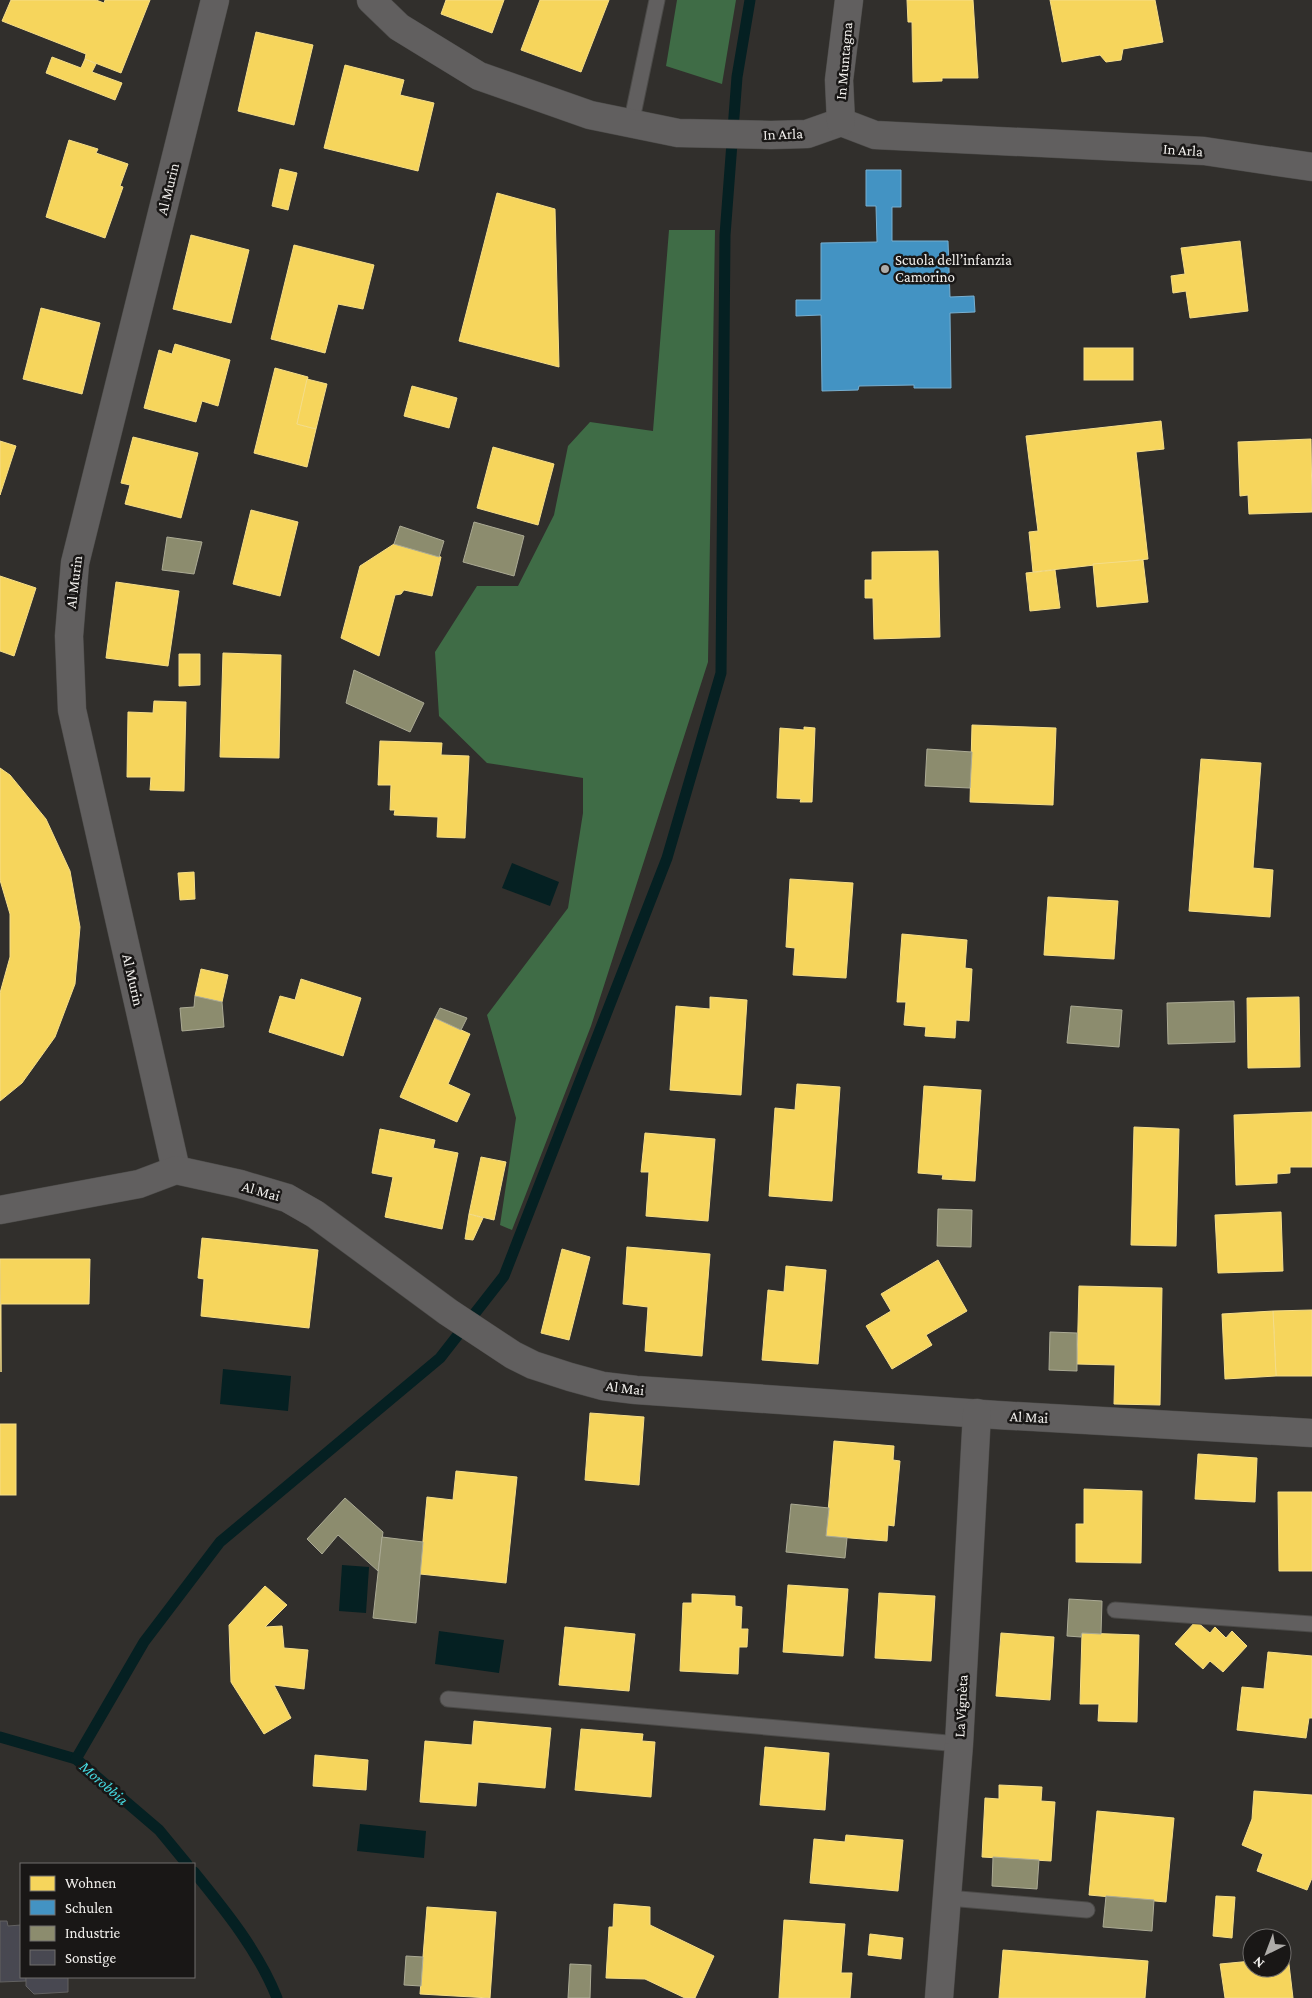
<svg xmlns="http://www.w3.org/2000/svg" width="1312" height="1998" viewBox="0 0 1312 1998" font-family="'Crimson Pro',serif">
	<rect width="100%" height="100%" fill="#312f2c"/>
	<!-- forest -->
	<g fill="#3f6c46">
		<polygon points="677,0 736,0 722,84 666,66"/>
		<polygon points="669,230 715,230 708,662 591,1026 512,1230 500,1225 516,1118 487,1015 568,908 583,813 583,778 487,763 439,716 435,652 477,586 518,586 554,515 568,446 590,422 653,431"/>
	</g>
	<!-- water -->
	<g fill="#052022">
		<polygon points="512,863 559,882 550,906 502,888"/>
		<polygon points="223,1369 291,1376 288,1411 220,1404"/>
		<polygon points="342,1565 369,1567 366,1613 339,1611"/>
		<polygon points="439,1631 504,1640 499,1673 435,1664"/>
		<polygon points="360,1824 426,1831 424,1858 357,1851"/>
	</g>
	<!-- homes -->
	<g fill="#f6d55c" stroke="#f5dd88">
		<polygon points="11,0 96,0 104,3 105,0 150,0 121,73 85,59 86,54 2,21"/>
		<polygon points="446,0 504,0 492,33 441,14"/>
		<polygon points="540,0 609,0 581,72 521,50"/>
		<polygon points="907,0 973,0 978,78 942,78 942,81 913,82 912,22 908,22"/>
		<polygon points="1050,0 1155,0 1163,42 1123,49 1121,60 1106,62 1100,55 1062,62"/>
		<polygon points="256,32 313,45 294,125 238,111"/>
		<polygon points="52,57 81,68 85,59 96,64 92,72 122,83 115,100 46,73"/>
		<polygon points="345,65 404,80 400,95 434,103 418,171 324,148"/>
		<polygon points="69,140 98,149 96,153 128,164 120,186 123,187 105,238 46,217"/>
		<polygon points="280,169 297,173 288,210 272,206"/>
		<polygon points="497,193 555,209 559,367 459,341"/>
		<polygon points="191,235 249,250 231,323 173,309"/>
		<polygon points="1240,241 1248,311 1190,318 1186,291 1173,293 1171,276 1185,274 1181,248"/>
		<polygon points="294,245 374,265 363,309 338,304 325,353 271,339"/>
		<polygon points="41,308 100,323 82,394 23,379"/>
		<polygon points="175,344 230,360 218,406 202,401 196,422 144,408 159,350 172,354"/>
		<rect x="1084" y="348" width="49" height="32"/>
		<polygon points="275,368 308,377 297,424 316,429 307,467 254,453"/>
		<polygon points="307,379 327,384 316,429 297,424"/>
		<polygon points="412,386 457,398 449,428 404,416"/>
		<polygon points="1161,421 1164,449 1136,452 1148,559 1033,572 1029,532 1038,531 1026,436"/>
		<polygon points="133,437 198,453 181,518 125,504 130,485 121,483"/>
		<polygon points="1311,439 1312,512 1249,514 1248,495 1240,496 1238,442"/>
		<polygon points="0,441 16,446 0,495"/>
		<polygon points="493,447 554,464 538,525 477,508"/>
		<polygon points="251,510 298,522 280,596 233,584"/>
		<polygon points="394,544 441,557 432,596 404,590 401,594 395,595 379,656 341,638 360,566"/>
		<polygon points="938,551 940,637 874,639 873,598 865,598 865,580 872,580 872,552"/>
		<polygon points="1143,560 1148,602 1097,607 1093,564"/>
		<polygon points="1055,570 1060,608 1030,611 1026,573"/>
		<polygon points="0,576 36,588 14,656 0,651"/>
		<polygon points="116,582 179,591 168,666 106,658"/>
		<polygon points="223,653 281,655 279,758 220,757"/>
		<polygon points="179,654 200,654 200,685 179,686"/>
		<polygon points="154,701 186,702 184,791 150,790 151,777 127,777 128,712 153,713"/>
		<polygon points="972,725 1056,728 1053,805 970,802"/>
		<polygon points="804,727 815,728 812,802 800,802 801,799 777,798 780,728 804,730"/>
		<polygon points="380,741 442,743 441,755 469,756 465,838 437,837 438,817 394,815 395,810 390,810 391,785 378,785"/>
		<polygon points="1201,759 1261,763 1253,868 1273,870 1270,917 1189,911"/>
		<polygon points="0,768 10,775 46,819 70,871 80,927 75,984 55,1037 22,1083 0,1101 0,993 10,957 10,914 0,880"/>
		<polygon points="194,872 195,899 180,900 178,873"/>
		<polygon points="790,879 853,883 846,978 793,975 795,948 786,947"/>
		<polygon points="1048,897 1118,901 1114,959 1044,955"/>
		<polygon points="902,934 967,940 965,968 972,969 969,1021 956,1020 955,1038 925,1036 926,1027 904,1025 906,1002 897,1002"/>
		<polygon points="201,969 228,975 222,1002 195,996"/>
		<polygon points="301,979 361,998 343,1056 269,1032 280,996 295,1000"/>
		<polygon points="710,997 747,1000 741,1095 670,1090 676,1006 710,1009"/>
		<polygon points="1299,997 1300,1067 1248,1068 1247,998"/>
		<polygon points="435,1018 470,1034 448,1084 470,1094 457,1122 400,1097"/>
		<polygon points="797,1084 840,1087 832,1201 769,1196 775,1108 795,1110"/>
		<polygon points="924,1086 981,1090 975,1181 942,1179 943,1175 918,1173"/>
		<polygon points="1312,1112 1312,1167 1290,1167 1290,1173 1277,1174 1277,1183 1236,1185 1234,1115"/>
		<polygon points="1134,1127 1179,1129 1176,1246 1131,1245"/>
		<polygon points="380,1129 435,1140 433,1148 458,1153 442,1229 385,1217 393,1177 372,1173"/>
		<polygon points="645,1133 715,1139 708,1221 646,1216 649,1172 641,1172"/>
		<polygon points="481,1157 506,1162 494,1220 469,1214"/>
		<polygon points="1281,1212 1283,1271 1218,1273 1215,1215"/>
		<polygon points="469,1214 483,1218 473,1240 465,1239"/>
		<polygon points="202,1238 318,1250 309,1328 201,1316 204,1279 198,1278"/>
		<polygon points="627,1247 710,1254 702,1356 645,1351 648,1307 623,1304"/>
		<polygon points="562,1249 590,1257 569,1340 541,1333"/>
		<polygon points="0,1259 90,1259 89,1304 1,1304 1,1372"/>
		<polygon points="938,1260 967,1311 926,1335 932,1345 892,1369 866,1326 891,1311 881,1294"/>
		<polygon points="786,1266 826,1270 818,1364 762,1360 768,1290 784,1292"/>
		<polygon points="1079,1286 1162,1288 1160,1405 1114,1404 1115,1365 1077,1364"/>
		<polygon points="1312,1310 1312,1376 1276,1376 1273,1311"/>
		<polygon points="1273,1311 1276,1376 1225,1379 1222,1314"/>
		<polygon points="590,1413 644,1417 639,1485 585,1480"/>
		<rect x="0" y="1424" width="16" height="71"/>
		<polygon points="834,1441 894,1446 893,1460 900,1461 894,1526 888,1525 887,1541 826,1536"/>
		<polygon points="1198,1454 1257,1458 1255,1502 1195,1499"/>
		<polygon points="456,1471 517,1477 506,1583 420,1574 427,1497 453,1500"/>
		<polygon points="1084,1489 1142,1491 1141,1563 1076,1562 1076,1524 1084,1524"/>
		<polygon points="1278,1492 1312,1492 1312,1571 1279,1571"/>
		<polygon points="788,1585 848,1589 843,1656 783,1652"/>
		<polygon points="265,1586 287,1605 265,1627 282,1626 284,1648 308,1650 304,1689 274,1685 291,1718 264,1734 231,1682 229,1625"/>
		<polygon points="879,1593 935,1596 931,1661 875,1658"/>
		<polygon points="692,1594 735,1596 735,1606 742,1607 741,1629 748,1629 747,1647 739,1647 738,1674 680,1671 683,1603 692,1603"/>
		<polygon points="1196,1621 1210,1633 1215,1627 1226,1638 1232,1631 1247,1646 1223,1672 1210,1661 1203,1669 1175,1644"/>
		<polygon points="565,1627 635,1634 629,1691 559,1685"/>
		<polygon points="1001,1633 1054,1637 1050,1700 996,1696"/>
		<polygon points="1082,1633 1139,1635 1137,1722 1098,1721 1099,1704 1080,1704"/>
		<polygon points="1268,1652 1312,1656 1312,1718 1309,1718 1306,1738 1237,1730 1242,1687 1264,1689"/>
		<polygon points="474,1721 551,1728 545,1788 478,1782 476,1806 420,1802 425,1741 472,1745"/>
		<polygon points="581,1729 643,1734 642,1741 655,1742 651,1797 575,1790"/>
		<polygon points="765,1747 829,1753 825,1810 760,1805"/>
		<polygon points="315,1755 368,1760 366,1790 313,1786"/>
		<polygon points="999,1785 1042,1787 1041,1801 1055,1802 1051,1861 982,1857 985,1798 999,1799"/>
		<polygon points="1254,1791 1312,1795 1312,1878 1307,1890 1257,1871 1263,1854 1242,1845 1252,1819"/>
		<polygon points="1097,1811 1174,1818 1166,1902 1089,1895"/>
		<polygon points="846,1835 903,1840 898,1891 810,1883 814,1839 845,1842"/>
		<polygon points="1216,1896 1235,1897 1232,1938 1213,1936"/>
		<polygon points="614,1904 650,1907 650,1925 714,1956 695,1998 685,1998 645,1979 606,1978 609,1927 613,1927"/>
		<polygon points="427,1907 496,1912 490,1998 420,1994"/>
		<polygon points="784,1920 845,1924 841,1973 852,1973 850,1998 779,1998"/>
		<polygon points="870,1934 903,1938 901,1959 868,1955"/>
		<polygon points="1003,1950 1148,1961 1145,1998 999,1998"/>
		<polygon points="1288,1956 1293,1998 1225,1998 1220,1964 1252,1961 1252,1968 1282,1968 1282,1957"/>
	</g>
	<!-- schools -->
	<polygon fill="#4393c3" stroke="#78afd0" points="866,170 901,170 901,207 892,207 892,241 948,241 950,297 974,296 975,312 950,313 951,388 914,388 914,385 859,386 858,390 822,391 821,315 796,316 796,300 821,300 821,243 877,242 876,206 866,206"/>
	<!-- industry -->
	<g fill="#8c8c6e" stroke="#abaa94">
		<polygon points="474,522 524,536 514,576 463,562"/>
		<polygon points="400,526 444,541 439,557 394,544"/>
		<polygon points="167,537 202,542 194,574 162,570"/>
		<polygon points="354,670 424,703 410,732 346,703"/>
		<polygon points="927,749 972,752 970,788 925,786"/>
		<polygon points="195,996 222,1002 224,1027 182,1031 180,1008 194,1007"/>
		<polygon points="1234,1001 1235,1042 1168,1044 1167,1003"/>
		<polygon points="1071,1006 1122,1010 1119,1047 1067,1043"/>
		<polygon points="440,1008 467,1018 461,1030 435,1018"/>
		<polygon points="938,1209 972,1210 971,1247 937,1246"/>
		<polygon points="1050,1332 1077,1333 1077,1371 1049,1370"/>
		<polygon points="345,1498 383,1532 378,1571 338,1535 322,1554 307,1539"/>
		<polygon points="791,1504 829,1508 826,1536 847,1538 845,1558 786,1552"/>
		<polygon points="382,1537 423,1542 416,1623 373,1618"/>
		<polygon points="1069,1599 1102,1601 1101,1634 1082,1633 1081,1637 1067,1636"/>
		<polygon points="993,1857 1039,1860 1037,1889 992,1886"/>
		<polygon points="1106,1896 1154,1900 1152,1931 1103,1927"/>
		<polygon points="406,1956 423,1957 421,1986 404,1985"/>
		<polygon points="570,1964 591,1965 590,1998 568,1998"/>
	</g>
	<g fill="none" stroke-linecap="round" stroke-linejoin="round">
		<!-- stream -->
		<g stroke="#052022" stroke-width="11">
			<polyline points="0,1737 76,1759 159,1830 187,1864"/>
			<polyline points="76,1759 144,1642 220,1542 440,1358 504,1276 667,858 721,673 725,235 737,77 750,0"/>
			<path d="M194,1872C225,1910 259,1952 277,1998"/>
		</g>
	</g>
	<!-- building -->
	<g fill="#484851" stroke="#626161">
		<polygon points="0,1921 7,1921 8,1926 21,1925 21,1977 26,1977 26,1981 0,1982"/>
		<polygon points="26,1977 68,1977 68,1992 34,1994 26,1986"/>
	</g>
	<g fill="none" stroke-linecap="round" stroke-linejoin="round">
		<!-- service casing -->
		<g stroke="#4b4a48" stroke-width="17">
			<g id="service">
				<polyline points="631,124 657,0"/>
				<polyline points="1115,1610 1312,1624"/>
				<polyline points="448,1699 959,1744"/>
				<polyline points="948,1898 1087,1910"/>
			</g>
		</g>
		<!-- minor casing -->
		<g stroke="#4b4a48" stroke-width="29">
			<g id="minor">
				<polyline points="371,0 399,27 479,76 590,115 678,133 771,135 807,134 841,122 875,135 1204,151 1312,167"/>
				<polyline points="841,122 839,80 849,0"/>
				<polyline points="176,1170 72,710 69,636 75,563 215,0"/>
				<polyline points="0,1210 139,1184 176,1170 240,1184 287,1198 315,1214 448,1312 513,1355 533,1365 570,1377 603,1386 636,1390 997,1415 1312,1433"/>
				<polyline points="939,1998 959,1744 977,1413"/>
			</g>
		</g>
		<!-- service -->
		<use href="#service" stroke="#615f5f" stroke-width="15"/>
		<!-- minor -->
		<use href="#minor" stroke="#615f5f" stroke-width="28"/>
	</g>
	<!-- markers -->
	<circle fill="#aeaca9" stroke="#191716" stroke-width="2" cx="885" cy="269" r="5"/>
	<g text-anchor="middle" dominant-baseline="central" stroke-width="5" stroke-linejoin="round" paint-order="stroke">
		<!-- street labels -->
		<g font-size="15" fill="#f2f0ed" stroke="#191716">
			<text transform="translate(844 61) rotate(-85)">In Muntagna</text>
			<text transform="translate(783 134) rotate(-2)">In Arla</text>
			<text transform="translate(1183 150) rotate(4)">In Arla</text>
			<text transform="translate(168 189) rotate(-76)">Al Murin</text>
			<text transform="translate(74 582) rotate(-83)">Al Murin</text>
			<text transform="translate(133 980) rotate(77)">Al Murin</text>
			<text transform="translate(261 1191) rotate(16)">Al Mai</text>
			<text transform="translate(625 1388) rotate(7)">Al Mai</text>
			<text transform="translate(1029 1417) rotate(3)">Al Mai</text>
			<text transform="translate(961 1706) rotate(-87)">La Vignèta</text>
		</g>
		<!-- poi labels -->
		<g font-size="15" fill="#f2f0ed" stroke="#191716" text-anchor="start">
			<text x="895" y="260">Scuola dell’infanzia<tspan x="895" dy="17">Camorino</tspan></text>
		</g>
		<!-- water labels -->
		<g font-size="16" font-style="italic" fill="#44d5dc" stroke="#191716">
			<text transform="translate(104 1783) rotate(41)">Morobbia</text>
		</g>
	</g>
	<!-- legend -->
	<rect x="20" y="1863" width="175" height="115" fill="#191716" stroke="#706e6c"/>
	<rect x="30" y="1876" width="25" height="15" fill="#f6d55c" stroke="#706e6c"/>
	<text x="65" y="1888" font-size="15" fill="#f2f0ed">Wohnen</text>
	<rect x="30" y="1900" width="25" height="15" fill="#4393c3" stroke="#706e6c"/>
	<text x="65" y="1913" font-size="15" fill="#f2f0ed">Schulen</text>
	<rect x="30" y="1926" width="25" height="15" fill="#8c8c6e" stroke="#706e6c"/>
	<text x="65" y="1938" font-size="15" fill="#f2f0ed">Industrie</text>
	<rect x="30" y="1950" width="25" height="15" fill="#484851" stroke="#706e6c"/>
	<text x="65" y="1963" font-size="15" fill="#f2f0ed">Sonstige</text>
	<!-- north arrow -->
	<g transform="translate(1267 1953) rotate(222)"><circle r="24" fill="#191716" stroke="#706e6c"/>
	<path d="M0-4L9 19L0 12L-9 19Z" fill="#aeaca9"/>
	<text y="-8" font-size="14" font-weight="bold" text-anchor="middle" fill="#f2f0ed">N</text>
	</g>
</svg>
